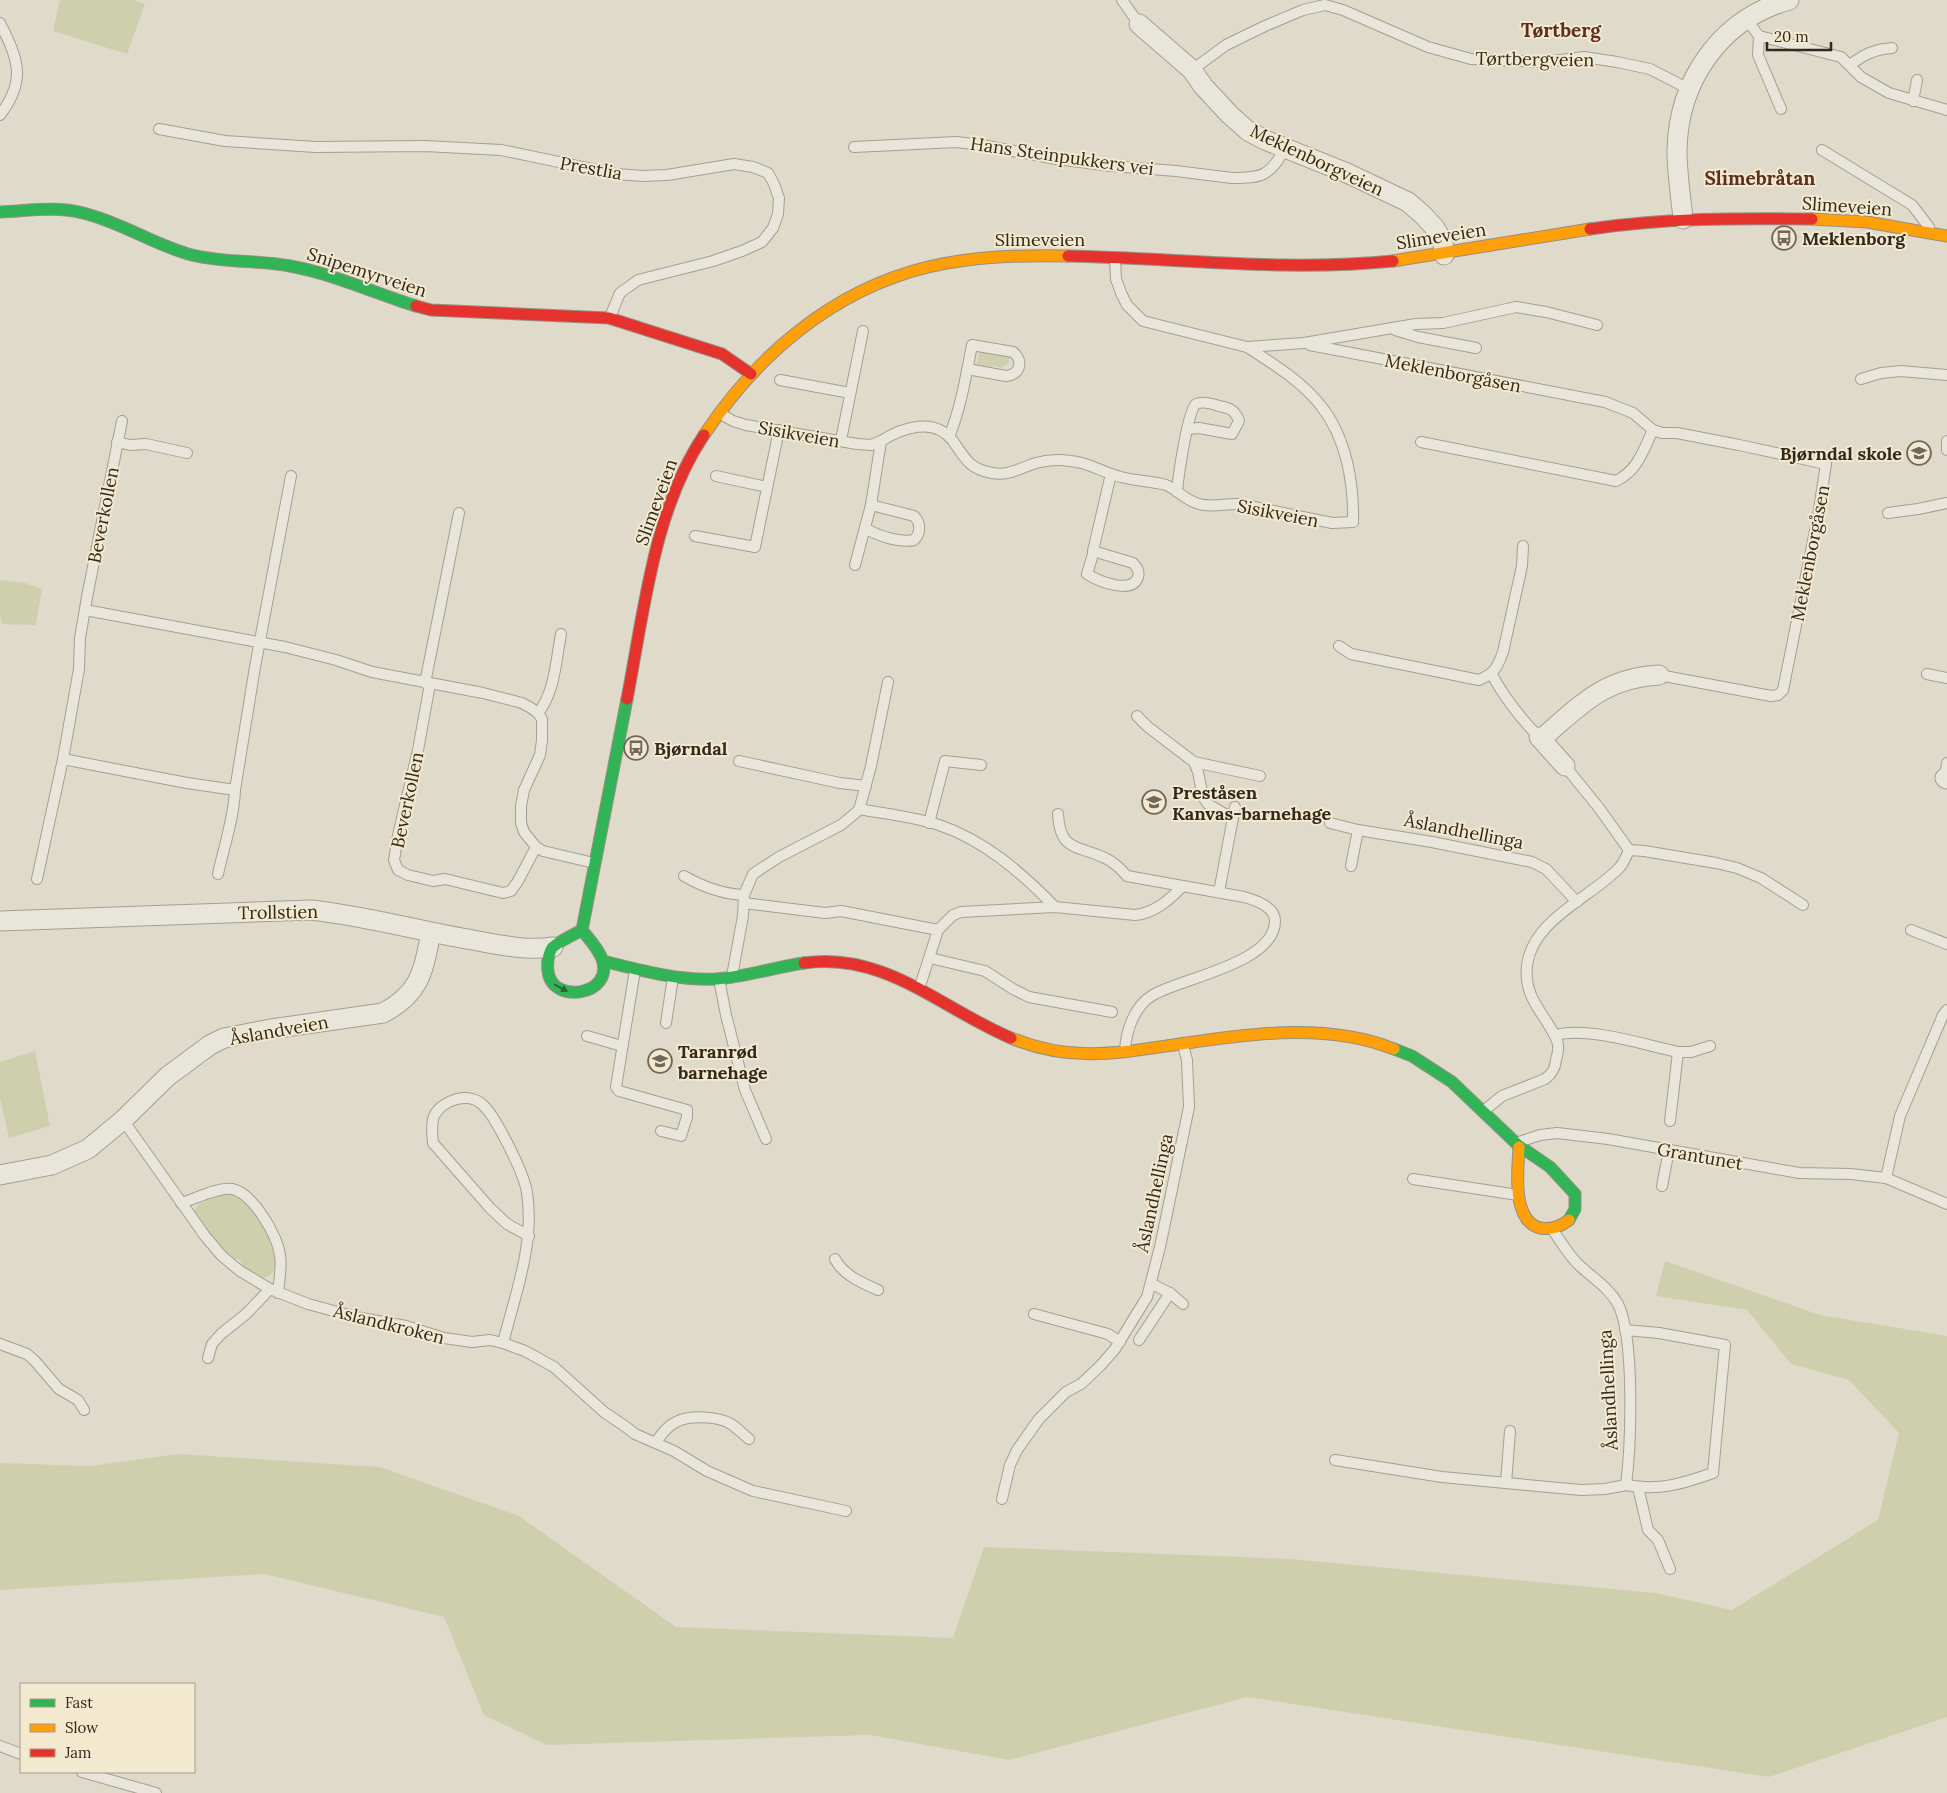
<svg xmlns="http://www.w3.org/2000/svg" width="1947" height="1793" viewBox="0 0 1947 1793" font-family="Lora,serif">
	<rect width="100%" height="100%" fill="#e0daca"/>
	<!-- green -->
	<g fill="#ced0ad">
		<polygon points="60,0 133,0 145,4 127,54 53,31"/>
		<polygon points="981,351 989,353 991,351 1010,355 1008,364 1001,368 993,366 988,369 976,366 979,353"/>
		<polygon points="0,580 25,583 42,589 36,625 2,624 0,613"/>
		<polygon points="35,1051 50,1126 9,1138 0,1098 0,1062"/>
		<path d="M216,1193C226,1194 234,1193 242,1199C253,1206 271,1240 275,1253C279,1265 272,1283 256,1277C250,1274 245,1269 240,1265L242,1262L237,1258L235,1261L208,1236L193,1212L199,1204Z"/>
		<polygon points="1665,1261 1820,1315 1947,1336 1947,1717 1769,1777 1247,1697 1009,1760 870,1735 547,1745 484,1715 444,1617 264,1574 0,1590 0,1463 91,1466 178,1454 380,1467 519,1516 676,1627 953,1638 984,1547 1291,1559 1655,1593 1732,1610 1878,1520 1899,1433 1849,1380 1791,1364 1747,1310 1656,1296"/>
	</g>
	<g fill="none" stroke-linecap="round" stroke-linejoin="round">
		<!-- lane casing -->
		<g stroke="#a59f93" stroke-width="12">
			<g id="lane">
				<polyline points="1122,0 1139,24"/>
				<polyline points="1747,20 1759,36 1758,55 1781,109"/>
				<path d="M0,23C18,59 27,80 0,115"/>
				<polyline points="1759,36 1841,57 1861,77 1889,93 1947,110"/>
				<path d="M1850,65C1863,55 1875,49 1892,48"/>
				<polyline points="1192,70 1226,45 1265,26 1303,10 1325,5 1343,10 1428,47 1471,59 1544,62 1584,57 1617,62 1650,69 1689,89"/>
				<polyline points="1913,101 1917,80"/>
				<polyline points="159,129 225,141 316,147 425,146 501,150 616,174 643,176 667,175 734,164 753,167 768,173 774,184 779,198 778,214 773,228 762,242 742,251 713,261 638,280 620,293 610,317"/>
				<path d="M854,147L956,142L982,145L1056,159L1112,166L1176,171L1232,178C1263,178 1269,176 1285,149"/>
				<polyline points="1822,150 1912,205 1929,227"/>
				<polyline points="1115,258 1116,279 1121,293 1127,305 1143,321 1247,347 1304,343 1416,324 1443,323 1516,307 1546,312 1597,325"/>
				<polyline points="1395,330 1418,337 1476,348"/>
				<polyline points="1310,345 1605,402 1633,413 1653,430"/>
				<polyline points="1861,379 1881,373 1901,371 1947,375"/>
				<polyline points="780,380 850,393"/>
				<polyline points="719,413 733,421 746,425 857,444 871,445 881,441"/>
				<polyline points="122,421 87,597 80,638 79,669 63,759 187,783 235,790 255,667 291,476"/>
				<path d="M949,437C961,407 966,376 972,345L1013,352C1024,361 1020,375 1006,376L967,369"/>
				<polyline points="841,440 863,331"/>
				<polyline points="1947,441 1947,450"/>
				<polyline points="117,442 130,445 146,444 187,453"/>
				<path d="M1421,442L1616,481C1638,470 1643,451 1653,430L1662,433H1677L1739,445L1826,464L1818,516L1783,690L1778,695L1771,696L1659,675"/>
				<polyline points="716,476 767,487"/>
				<path d="M1177,492C1178,479 1188,408 1196,404C1202,401 1213,404 1219,406C1230,408 1235,410 1239,421L1232,434L1199,428L1188,429"/>
				<polyline points="1888,513 1918,509 1947,503"/>
				<path d="M865,528C878,536 899,543 914,540C921,533 921,523 914,516L871,505"/>
				<polyline points="695,536 755,547 779,430"/>
				<path d="M1093,551L1133,563C1137,567 1140,571 1138,577C1132,595 1098,581 1087,574L1093,554V551L1111,474"/>
				<path d="M855,565L871,505L881,441C902,428 934,416 953,441C965,458 969,469 992,473C1009,476 1020,468 1036,463C1047,460 1059,459 1070,461C1089,462 1103,473 1121,477C1135,481 1152,481 1166,485C1178,490 1186,501 1199,504C1212,508 1227,503 1240,504L1332,523L1353,522C1354,483 1346,437 1321,406C1303,382 1272,363 1247,347"/>
				<polyline points="85,610 285,647 336,660 372,672 483,693 522,703 531,708 538,713 542,719 542,740 540,755 524,790 521,806 521,823 524,832 536,847 543,851 594,863"/>
				<path d="M1339,646L1351,654L1361,656L1479,680C1495,673 1497,668 1503,652L1522,566L1523,546"/>
				<polyline points="1927,674 1947,678"/>
				<path d="M1492,675C1505,698 1520,718 1539,737H1541"/>
				<polyline points="425,683 459,513"/>
				<polyline points="430,684 418,750 398,835 394,860 398,870 408,875 433,881 445,879 503,893 511,891 518,881 536,847"/>
				<path d="M538,713C555,692 556,660 561,634"/>
				<polyline points="1137,716 1148,727 1194,762 1198,772 1203,797 1208,804 1233,819"/>
				<polyline points="739,761 840,783 866,786"/>
				<polyline points="1194,762 1260,776"/>
				<polyline points="1945,778 1947,763"/>
				<path d="M859,809C886,814 914,817 939,825C984,840 1022,873 1055,907"/>
				<path d="M1058,814C1060,852 1078,845 1105,858C1114,862 1120,868 1127,876L1244,897C1255,900 1275,907 1275,921C1275,963 1182,978 1153,995C1134,1006 1126,1031 1125,1051"/>
				<polyline points="929,823 945,761 981,765"/>
				<polyline points="1330,823 1358,830 1432,842 1532,862 1546,869 1577,902"/>
				<polyline points="1629,850 1644,851 1716,863 1737,868 1761,878 1803,905"/>
				<polyline points="1351,866 1358,830"/>
				<path d="M218,874C224,847 234,817 235,790"/>
				<path d="M684,876C703,887 722,894 744,895"/>
				<polyline points="37,879 63,759"/>
				<polyline points="1219,892 1235,807"/>
				<polyline points="744,903 825,913 841,911 938,930"/>
				<polyline points="1911,930 1947,944"/>
				<polyline points="930,958 985,971 1013,989 1029,997 1112,1012"/>
				<polyline points="635,970 616,1087 619,1091 687,1110 687,1117 681,1136 661,1131"/>
				<polyline points="732,976 743,916 744,895 753,874 779,857 841,825 859,810 871,766 888,682"/>
				<polyline points="719,979 726,1015 745,1090 766,1139"/>
				<path d="M919,989L938,930L953,915L961,912L1055,907L1135,915C1155,913 1169,900 1183,886"/>
				<polyline points="666,1023 673,977"/>
				<path d="M1555,1035C1588,1026 1644,1045 1678,1052H1691L1710,1046"/>
				<polyline points="587,1036 622,1046"/>
				<path d="M1486,1109L1502,1096L1545,1079C1552,1074 1555,1069 1556,1060C1557,1056 1559,1050 1558,1045C1557,1033 1536,1009 1531,995C1527,986 1526,975 1527,965C1533,919 1592,897 1620,867C1624,862 1627,855 1629,850L1599,808L1565,766"/>
				<polyline points="123,1120 205,1236 222,1256 240,1271 270,1289 308,1304 356,1317 406,1326 444,1338 472,1342 490,1340 503,1343 525,1351 554,1367 604,1412 626,1427 635,1434 674,1451 707,1471 753,1491 846,1511"/>
				<polyline points="1670,1121 1678,1052"/>
				<polyline points="1519,1142 1540,1135 1557,1133 1608,1139 1799,1173 1851,1174 1886,1178 1900,1116 1943,1015 1947,1010"/>
				<polyline points="1886,1178 1947,1204"/>
				<polyline points="1413,1179 1518,1195"/>
				<polyline points="1662,1186 1669,1150"/>
				<path d="M181,1203C195,1199 218,1187 232,1189C253,1193 277,1235 280,1255C282,1267 279,1280 278,1293"/>
				<path d="M835,1259C843,1275 862,1283 878,1290"/>
				<polyline points="1152,1284 1170,1293 1183,1304"/>
				<polyline points="1034,1314 1108,1334 1120,1342"/>
				<path d="M1625,1330L1659,1333L1725,1345L1713,1473C1681,1484 1660,1491 1626,1485"/>
				<polyline points="1139,1340 1170,1293"/>
				<path d="M503,1343C515,1295 535,1243 527,1193C525,1175 496,1117 483,1105C469,1091 442,1100 434,1116C431,1124 432,1134 433,1143L490,1208L507,1224L529,1236"/>
				<polyline points="0,1344 27,1354 34,1360 59,1389 78,1400 84,1410"/>
				<polyline points="208,1358 212,1344 221,1334 246,1314 270,1289"/>
				<path d="M656,1442C662,1434 667,1426 676,1422C689,1415 718,1416 731,1424C737,1428 743,1434 749,1439"/>
				<path d="M1335,1460L1442,1477L1581,1490L1605,1489L1626,1485C1631,1446 1635,1338 1618,1304C1609,1288 1593,1278 1580,1266C1569,1256 1561,1242 1553,1230"/>
				<polyline points="1506,1483 1510,1431"/>
				<polyline points="1638,1487 1648,1530 1658,1540 1670,1569"/>
				<polyline points="1002,1499 1010,1465 1017,1450 1039,1419 1066,1392 1081,1384 1101,1365 1115,1349 1147,1297 1160,1247 1189,1107 1187,1060 1183,1045"/>
				<polyline points="0,1746 21,1754"/>
				<polyline points="82,1772 156,1793"/>
			</g>
		</g>
		<!-- street casing -->
		<g stroke="#a59f93" stroke-width="21">
			<g id="street">
				<polyline points="1139,24 1192,70 1203,86 1230,115 1248,131 1265,140 1347,173 1408,202 1423,215 1435,228 1443,242 1444,255"/>
				<path d="M1683,219C1681,197 1677,174 1677,151C1678,80 1721,19 1789,0"/>
				<path d="M1548,733C1585,701 1607,678 1659,675"/>
				<polyline points="1539,737 1565,766"/>
				<polyline points="1945,778 1947,779"/>
				<path d="M0,921L311,910C366,916 419,931 473,940C500,945 526,951 553,947"/>
				<path d="M0,1175L52,1165L88,1149L123,1120L168,1076L210,1045L224,1038L271,1029L383,1013C421,993 423,971 431,933"/>
			</g>
		</g>
		<!-- fast casing -->
		<g stroke="#958f84" stroke-width="13">
			<g id="fast">
				<path d="M0,212C27,211 56,206 83,213C121,222 154,245 192,255C224,263 258,260 290,266C334,274 374,293 416,306"/>
				<path d="M582,930C589,939 598,948 602,959C615,996 551,1005 548,971C547,963 548,955 552,948C556,943 575,934 582,930L627,699"/>
				<path d="M603,961C640,970 678,981 717,979C746,977 775,967 804,963"/>
				<polyline points="1394,1049 1412,1056 1452,1082 1518,1145 1550,1167 1575,1194 1575,1209 1569,1220"/>
			</g>
		</g>
		<!-- slow casing -->
		<g stroke="#958f84" stroke-width="13">
			<g id="slow">
				<polyline points="1812,219 1867,222 1947,236"/>
				<polyline points="1393,261 1590,229"/>
				<path d="M704,435C757,355 833,290 928,267C974,256 1021,255 1068,256"/>
				<path d="M1011,1038C1074,1064 1123,1052 1187,1043C1255,1033 1329,1023 1394,1049"/>
				<path d="M1519,1147C1518,1169 1511,1220 1540,1228C1551,1230 1560,1227 1569,1220"/>
			</g>
		</g>
		<!-- jam casing -->
		<g stroke="#958f84" stroke-width="13">
			<g id="jam">
				<path d="M1590,229C1663,218 1738,218 1812,219"/>
				<path d="M1068,256C1177,258 1284,272 1393,261"/>
				<polyline points="416,306 431,310 609,318 722,354 751,374"/>
				<path d="M627,699C644,612 653,511 704,435"/>
				<path d="M804,963C884,951 942,1009 1011,1038"/>
			</g>
		</g>
		<!-- lane -->
		<use href="#lane" stroke="#e8e5db" stroke-width="10"/>
		<!-- street -->
		<use href="#street" stroke="#e8e5db" stroke-width="19"/>
		<!-- fast -->
		<use href="#fast" stroke="#30b455" stroke-width="11"/>
		<!-- slow -->
		<use href="#slow" stroke="#ff9f0a" stroke-width="11"/>
		<!-- jam -->
		<use href="#jam" stroke="#e5322d" stroke-width="11"/>
	</g>
	<!-- one-way arrows -->
	<defs><path id="oneway-solid" d="M-6-.8H1V-3.2L6.5 0L1 3.2V.8H-6Z" transform="scale(1.25)"/></defs>
	<use fill="#326033" href="#oneway-solid" transform="translate(561 988) rotate(28)"/>
	<!-- icons -->
	<defs>
		<g id="bus-ring" transform="scale(1.25)"><circle r="9.5" fill="#f2e9cf" stroke="#70665a" stroke-width="1.5"/><path d="M-5-6H5V4H4V6H2V4H-2V6H-4V4H-5ZM-3.5-4V0h7V-4ZM-3.5 1.2v1.5H-2V1.2ZM2 1.2v1.5H3.5V1.2Z" fill="#70665a"/></g>
		<g id="school-ring" transform="scale(1.25)"><circle r="9.5" fill="#f2e9cf" stroke="#70665a" stroke-width="1.5"/><path d="M0-5L7-2L0 1L-7-2ZM-4 1L0 2.5L4 1V4Q0 6-4 4Z" fill="#70665a"/></g>
	</defs>
	<g fill-rule="evenodd">
		<use href="#bus-ring" x="1784" y="238"/>
		<use href="#school-ring" x="1919" y="453"/>
		<use href="#bus-ring" x="636" y="748"/>
		<use href="#school-ring" x="1154" y="802"/>
		<use href="#school-ring" x="660" y="1061"/>
	</g>
	<g text-anchor="middle" dominant-baseline="central" stroke-width="4" stroke-linejoin="round" paint-order="stroke">
		<!-- street labels -->
		<g font-size="18" fill="#33281d" stroke="#f2e9cf">
			<text transform="translate(1535 59) rotate(1)">Tørtbergveien</text>
			<text transform="translate(1062 156) rotate(8)">Hans Steinpukkers vei</text>
			<text transform="translate(1317 160) rotate(25)">Meklenborgveien</text>
			<text transform="translate(591 168) rotate(10)">Prestlia</text>
			<text transform="translate(1847 206) rotate(4)">Slimeveien</text>
			<text transform="translate(1441 236) rotate(-9)">Slimeveien</text>
			<text x="1040" y="239">Slimeveien</text>
			<text transform="translate(367 272) rotate(18)">Snipemyrveien</text>
			<text transform="translate(1453 373) rotate(11)">Meklenborgåsen</text>
			<text transform="translate(799 434) rotate(10)">Sisikveien</text>
			<text transform="translate(656 502) rotate(-70)">Slimeveien</text>
			<text transform="translate(1278 513) rotate(11)">Sisikveien</text>
			<text transform="translate(103 515) rotate(-79)">Beverkollen</text>
			<text transform="translate(1810 553) rotate(-79)">Meklenborgåsen</text>
			<text transform="translate(407 800) rotate(-78)">Beverkollen</text>
			<text transform="translate(1464 831) rotate(11)">Åslandhellinga</text>
			<text transform="translate(278 912) rotate(-1)">Trollstien</text>
			<text transform="translate(279 1030) rotate(-10)">Åslandveien</text>
			<text transform="translate(1700 1156) rotate(10)">Grantunet</text>
			<text transform="translate(1154 1193) rotate(-78)">Åslandhellinga</text>
			<text transform="translate(389 1324) rotate(14)">Åslandkroken</text>
			<text transform="translate(1608 1390) rotate(-93)">Åslandhellinga</text>
		</g>
		<!-- poi labels -->
		<g font-size="18" font-weight="bold" fill="#33281d" stroke="#f2e9cf" text-anchor="start">
			<text x="1802" y="238">Meklenborg</text>
			<text x="1902" y="453" text-anchor="end">Bjørndal skole</text>
			<text x="654" y="748">Bjørndal</text>
			<text x="1172" y="792">Preståsen<tspan x="1172" dy="21">Kanvas-barnehage</tspan></text>
			<text x="678" y="1051">Taranrød<tspan x="678" dy="21">barnehage</tspan></text>
		</g>
		<!-- neighbourhood labels -->
		<g font-size="19" font-weight="bold" fill="#5c2e1f" stroke="#f2e9cf">
			<text x="1561" y="30">Tørtberg</text>
			<text x="1760" y="178">Slimebråtan</text>
		</g>
	</g>
	<!-- legend -->
	<rect x="20" y="1683" width="175" height="90" fill="#f2e9cf" stroke="#a69c88"/>
	<rect x="30" y="1699" width="25" height="8" fill="#30b455" stroke="#a69c88"/>
	<text x="65" y="1708" font-size="15" fill="#33281d">Fast</text>
	<rect x="30" y="1724" width="25" height="8" fill="#ff9f0a" stroke="#a69c88"/>
	<text x="65" y="1733" font-size="15" fill="#33281d">Slow</text>
	<rect x="30" y="1749" width="25" height="8" fill="#e5322d" stroke="#a69c88"/>
	<text x="65" y="1758" font-size="15" fill="#33281d">Jam</text>
	<!-- scale -->
	<path d="M1767 42v8h64v-8" fill="none" stroke="#33281d" stroke-width="2.5"/>
	<text x="1774" y="42" font-size="15" fill="#33281d" stroke="#f2e9cf" stroke-width="4" paint-order="stroke">20 m</text>
</svg>
